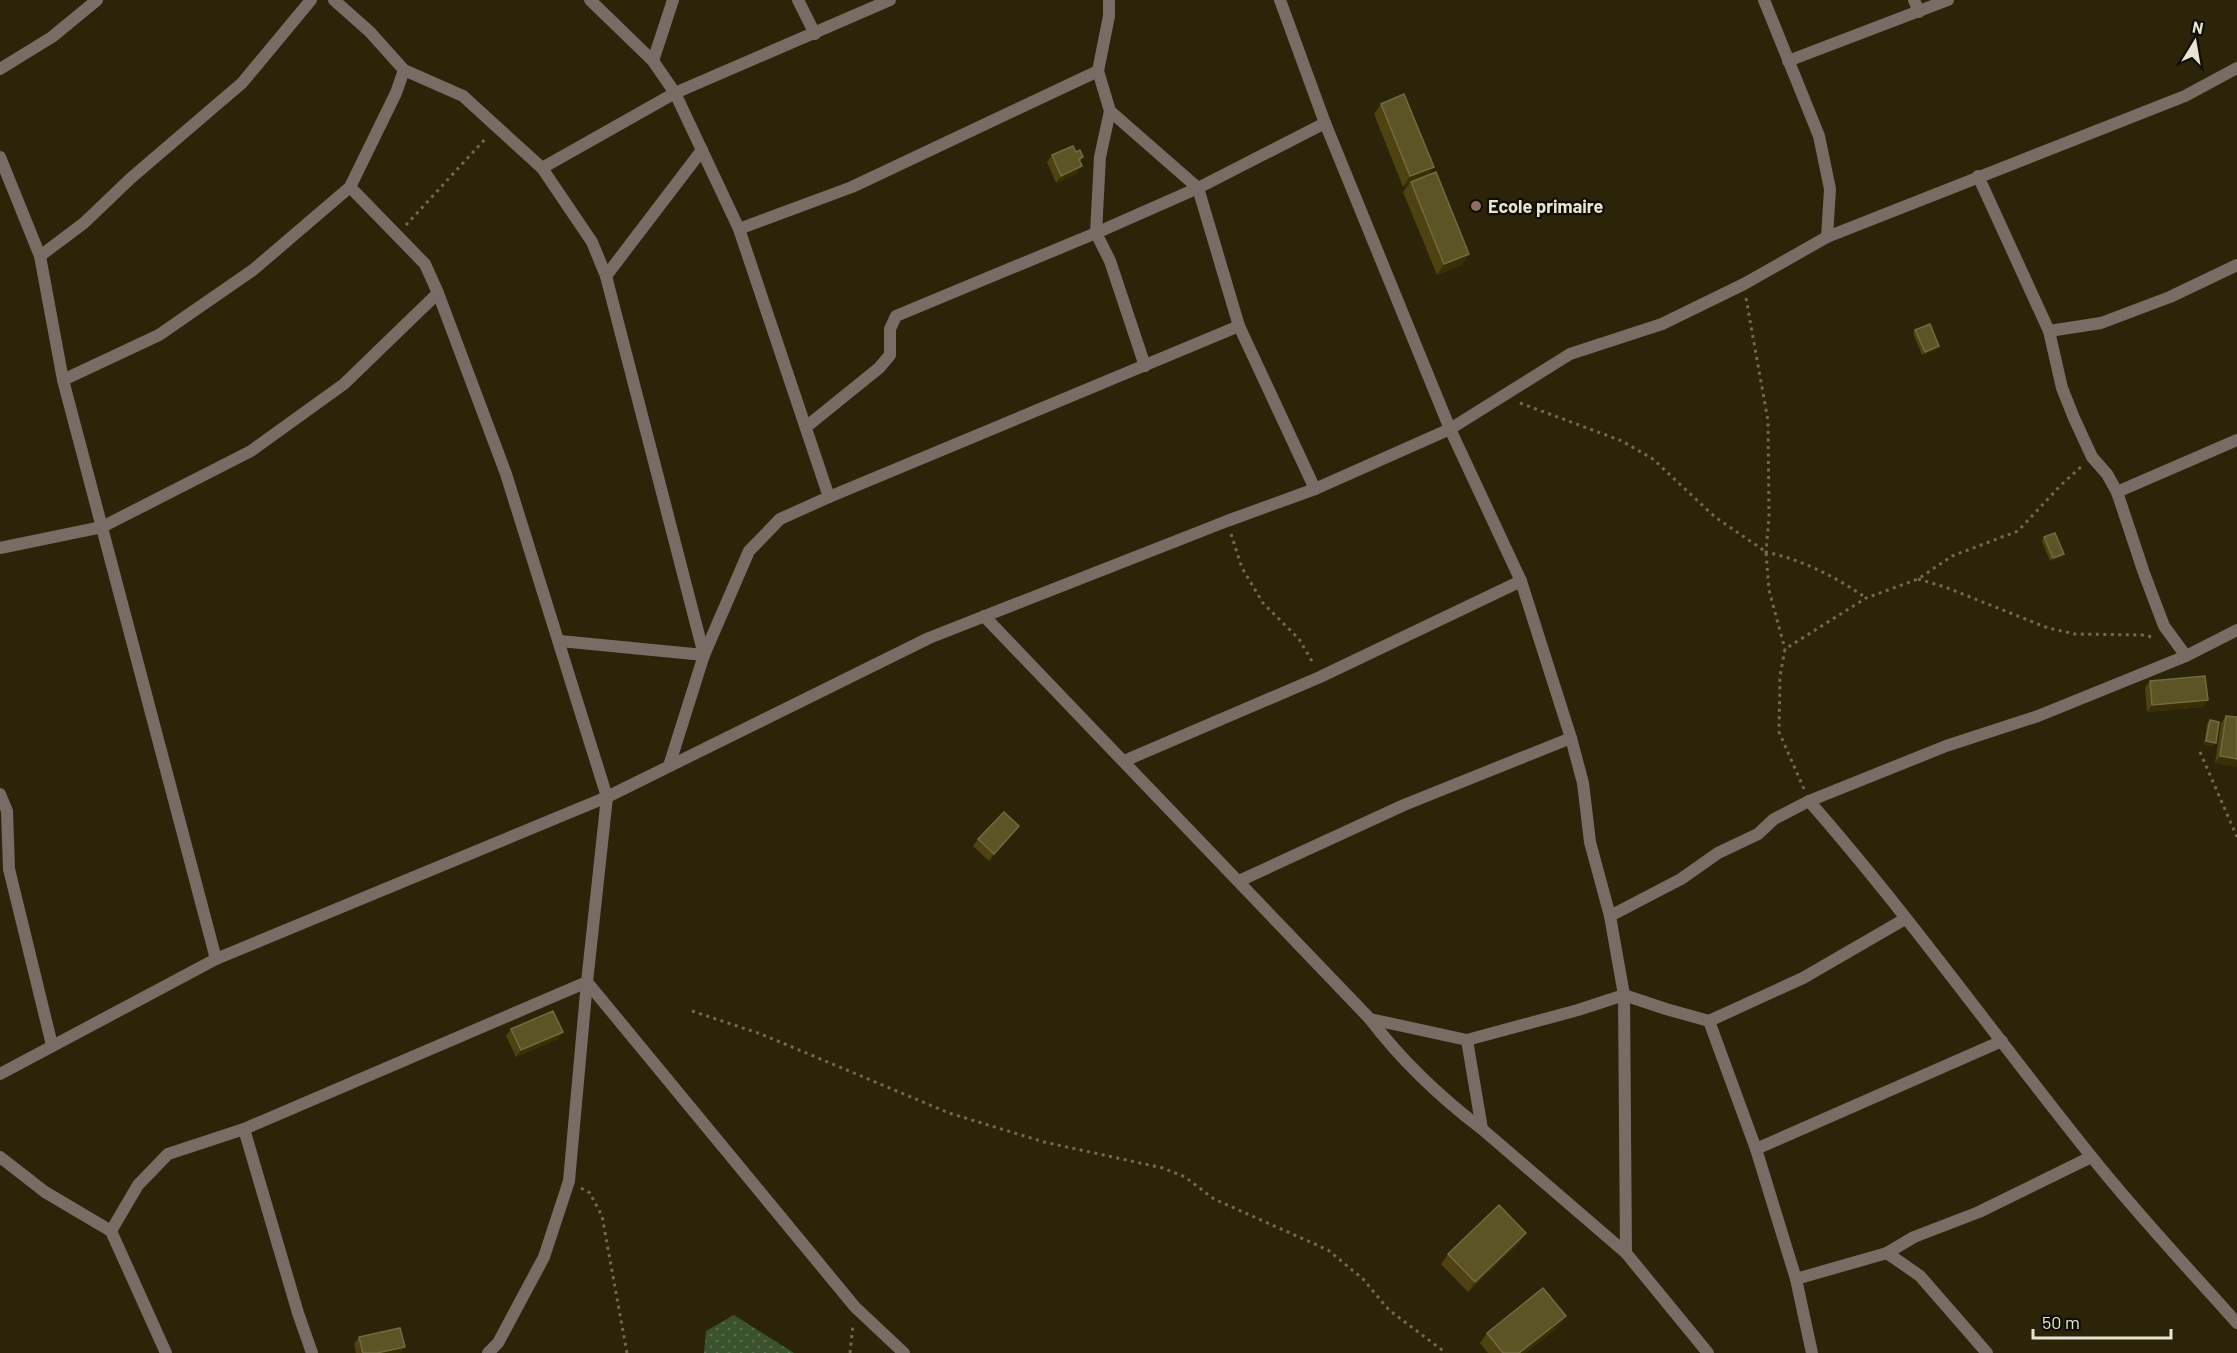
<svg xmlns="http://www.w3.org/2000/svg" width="2237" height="1353" viewBox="0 0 2237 1353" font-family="Barlow,sans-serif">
	<defs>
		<pattern id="grass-dots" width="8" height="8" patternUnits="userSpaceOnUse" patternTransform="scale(1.5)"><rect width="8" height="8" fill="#3a532e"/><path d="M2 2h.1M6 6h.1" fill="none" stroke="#566c4b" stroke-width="1.8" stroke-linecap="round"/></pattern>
	</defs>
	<rect width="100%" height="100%" fill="#2b2409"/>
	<!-- grass -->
	<polygon fill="url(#grass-dots)" points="734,1315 794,1353 704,1353 706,1331"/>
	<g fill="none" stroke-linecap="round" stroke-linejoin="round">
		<!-- path -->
		<g stroke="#6f6a53" stroke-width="3" stroke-dasharray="3 4.5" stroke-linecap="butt">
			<polyline points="406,225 487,137"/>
			<path d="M1746,298L1768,421L1769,517L1766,552C1803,560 1836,577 1866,598"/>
			<polyline points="1520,403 1622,441 1653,459 1715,517 1766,552 1769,590 1785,649"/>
			<polyline points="1231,534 1242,568 1263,603 1299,639 1313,663"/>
			<polyline points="1918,579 1945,587 2048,628 2075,634 2142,635 2152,637"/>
			<polyline points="2200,752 2237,837"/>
			<polyline points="1804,789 1779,732 1780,676 1785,649 1866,598 1918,579 1952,556 2018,531 2061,485 2081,467"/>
			<polyline points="692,1011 761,1034 949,1113 1044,1142 1163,1168 1185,1177 1214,1199 1328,1250 1363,1279 1389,1310 1446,1353"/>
			<polyline points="581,1188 590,1193 602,1216 627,1353"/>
			<polyline points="850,1353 853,1325"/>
		</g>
		<!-- street -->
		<g stroke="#796c65" stroke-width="12">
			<polyline points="334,0 370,32 404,70 463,96 542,168 592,242 606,276 704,655 669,766"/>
			<polyline points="590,0 653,61 675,93 739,229 829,497"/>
			<polyline points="798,0 815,34"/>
			<polyline points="1109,0 1109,16 1098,71 1110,111 1198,188 1239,326 1315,489"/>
			<polyline points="1280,0 1325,123 1450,429 1521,581 1571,738 1583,783 1590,842 1610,916 1624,995 1666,1009 1709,1021 1756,1149 1796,1279 1812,1353"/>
			<polyline points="1764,0 1819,136 1830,189 1827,237"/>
			<polyline points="1914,0 1919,12"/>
			<polyline points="653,61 673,0"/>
			<polyline points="1788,61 1948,0"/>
			<polyline points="0,69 52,37 97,0"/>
			<polyline points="1110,111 1100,157 1096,233 1110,261 1145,366"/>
			<polyline points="0,157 40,256 63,380 216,959"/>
			<polyline points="542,168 675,93 890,0"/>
			<polyline points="1978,176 2049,331 2062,388 2074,418 2092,457 2107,474 2117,492 2144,573 2164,626 2186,656"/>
			<polyline points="350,187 425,264 438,293 506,474 607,797 587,982 855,1307 904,1353"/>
			<polyline points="739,229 852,187 1098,71"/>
			<polyline points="40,256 84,223 131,178 242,83 311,0"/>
			<polyline points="606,276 702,150"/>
			<polyline points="2049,331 2101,323 2170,297 2237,265"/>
			<polyline points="63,380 159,335 253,270 350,187 396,93 404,70"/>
			<polyline points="806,427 879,368 890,355 890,329 896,316 1096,233 1198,188 1325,123"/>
			<polyline points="2117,492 2237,440"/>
			<polyline points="0,548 102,527 251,451 344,384 438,293"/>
			<polyline points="984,616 1370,1019 1467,1040 1482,1129 1626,1253 1708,1353"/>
			<polyline points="560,641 704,655 749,551 780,519 829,497 1239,326"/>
			<polyline points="1124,761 1320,677 1521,581"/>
			<polyline points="0,794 7,811 9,869 52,1045"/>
			<path d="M1809,801C1909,915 1996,1038 2091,1156C2137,1214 2188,1268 2237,1323"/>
			<polyline points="1239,881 1404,805 1571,738"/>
			<polyline points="1610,916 1681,879 1718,853 1758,834 1774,819 1809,801 1946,746 2038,716 2186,656 2237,630"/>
			<path d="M1370,1019C1402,1061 1440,1097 1482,1129"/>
			<polyline points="1709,1021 1803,978 1905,919"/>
			<polyline points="1467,1040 1578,1010 1624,995 1626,1253"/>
			<polyline points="0,1074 216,959 607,797 929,638 1227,521 1315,489 1450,429 1570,354 1662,324 1744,284 1827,237 2185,96 2237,68"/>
			<polyline points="244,1129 298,1313 312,1353"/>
			<polyline points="1756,1149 2002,1041"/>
			<polyline points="0,1157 45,1192 111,1231 166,1353"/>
			<polyline points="111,1231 138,1185 168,1154 244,1129 587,982 569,1181 544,1257 498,1343 488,1353"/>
			<polyline points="1887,1253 1920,1276 1987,1353"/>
			<polyline points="1796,1279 1887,1253 1914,1237 1979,1212 2091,1157"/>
		</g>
	</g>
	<!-- wall -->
	<g fill="#4d4210">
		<polygon points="1381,104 1434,167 1428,175 1462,265 1437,275 1403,192 1409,184 1403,187 1374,114"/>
		<polygon points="1076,152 1083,157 1080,161 1077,173 1056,183 1047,162 1052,155"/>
		<polygon points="1915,330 1936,350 1922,355 1913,333"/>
		<polygon points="2044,537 2064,554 2061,557 2050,561 2042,541"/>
		<polygon points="2150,681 2208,700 2203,707 2147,712 2145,688"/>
		<polygon points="2226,716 2237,717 2237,767 2215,763 2221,723"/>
		<polygon points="2210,720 2213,746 2204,745 2207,724"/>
		<polygon points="1014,833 989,861 973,846 978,839"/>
		<polygon points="511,1029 558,1039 516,1057 506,1036"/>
		<polygon points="1526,1233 1519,1243 1468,1292 1441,1264 1448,1254"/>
		<polygon points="1558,1327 1525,1353 1488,1353 1480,1343 1487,1333"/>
		<polygon points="359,1337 400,1353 356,1353 354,1344"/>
	</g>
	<!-- shaded-wall -->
	<g fill="#382f04">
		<polygon points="1082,166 1077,173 1056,183 1061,176"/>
		<polygon points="1434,167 1427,177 1411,182 1409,184 1403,187 1410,176"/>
		<polygon points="1469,254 1462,265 1437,275 1444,264"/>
		<polygon points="1939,346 1936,350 1922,355 1925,352"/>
		<polygon points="2064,554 2061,557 2050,561 2053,558"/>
		<polygon points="2208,700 2203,707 2147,712 2152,705"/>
		<polygon points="2206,741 2216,743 2213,746 2204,745"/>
		<polygon points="2220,756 2237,759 2237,767 2215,763"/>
		<polygon points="1019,826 1014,833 989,861 994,854"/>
		<polygon points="563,1032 558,1039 516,1057 521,1050"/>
		<polygon points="1526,1233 1519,1243 1468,1292 1475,1282"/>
		<polygon points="1566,1316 1558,1327 1525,1353 1519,1353"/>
		<polygon points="405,1347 400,1353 377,1353"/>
	</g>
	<!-- building -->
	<g fill="#5d5425" stroke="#736a40" stroke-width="1.5">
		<polygon points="1404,94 1434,167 1410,176 1381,104"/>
		<polygon points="1073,146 1076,152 1080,150 1083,157 1079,159 1082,166 1061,176 1052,155"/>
		<polygon points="1436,172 1469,254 1444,264 1411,182"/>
		<polygon points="1930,324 1939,346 1925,352 1915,330"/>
		<polygon points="2055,533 2064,554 2053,558 2044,537"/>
		<polygon points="2205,676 2208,700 2152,705 2150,681"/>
		<polygon points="2226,716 2237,717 2237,759 2220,756"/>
		<polygon points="2210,720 2219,722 2216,743 2206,741"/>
		<polygon points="1004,812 1019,826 994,854 978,839"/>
		<polygon points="553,1011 563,1032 521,1050 511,1029"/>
		<polygon points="1499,1205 1526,1233 1475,1282 1448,1254"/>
		<polygon points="1543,1288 1566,1316 1519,1353 1503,1353 1487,1333"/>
		<polygon points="400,1328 405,1347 377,1353 363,1353 359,1337"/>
	</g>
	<!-- markers -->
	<circle fill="#8d6e63" stroke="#110e04" stroke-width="2" cx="1476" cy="206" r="6"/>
	<g text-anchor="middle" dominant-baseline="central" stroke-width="4.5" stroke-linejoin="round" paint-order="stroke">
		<!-- poi labels -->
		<g font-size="18" font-weight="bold" fill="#e8e4d4" stroke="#110e04" text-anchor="start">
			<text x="1488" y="206">Ecole primaire</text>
		</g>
	</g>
	<!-- north arrow -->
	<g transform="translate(2195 42) rotate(11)" stroke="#110e04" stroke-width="4.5" paint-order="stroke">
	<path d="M0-4.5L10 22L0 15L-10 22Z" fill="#e8e4d4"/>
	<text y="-9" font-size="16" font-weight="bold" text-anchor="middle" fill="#e8e4d4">N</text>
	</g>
	<!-- scale -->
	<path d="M2033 1329v9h138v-9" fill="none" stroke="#e8e4d4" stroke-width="3"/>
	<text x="2042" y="1329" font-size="18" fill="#e8e4d4" stroke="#110e04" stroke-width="4.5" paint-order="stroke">50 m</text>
</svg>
